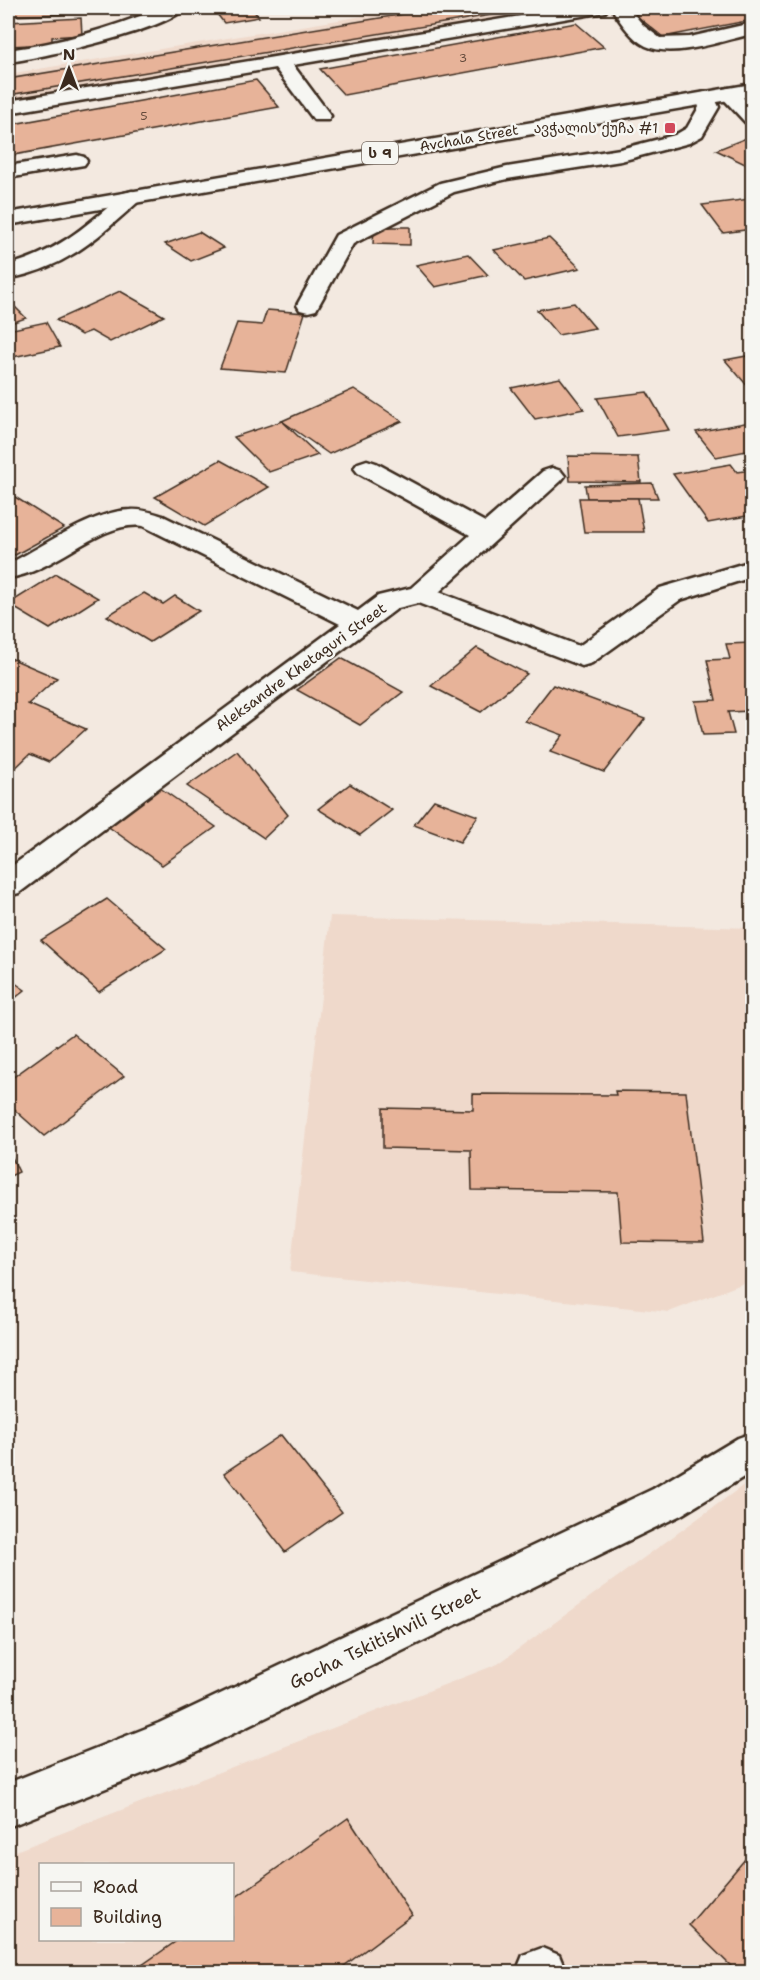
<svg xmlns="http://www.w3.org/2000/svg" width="760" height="1980" viewBox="0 0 760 1980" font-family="'Shantell Sans','Noto Sans Georgian',sans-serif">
	<rect width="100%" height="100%" fill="#f3e9e0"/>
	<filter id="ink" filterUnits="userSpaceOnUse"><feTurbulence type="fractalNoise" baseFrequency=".0167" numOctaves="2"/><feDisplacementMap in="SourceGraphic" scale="12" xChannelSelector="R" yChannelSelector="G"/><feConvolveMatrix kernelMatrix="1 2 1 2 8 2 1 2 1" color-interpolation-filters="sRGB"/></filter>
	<g filter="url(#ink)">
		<!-- built -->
		<g fill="#efd9cb" fill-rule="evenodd">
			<polygon points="412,8 571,8 8,100 8,74"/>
			<polygon points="330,916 752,928 752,1280 669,1312 290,1272"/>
			<path d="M752,1479V1972H8V1854L498,1664ZM40,1864H232V1940H40Z"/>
		</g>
		<!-- building -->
		<g fill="#e7b399" stroke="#3b2a1e" stroke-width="1.5">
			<polygon points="8,8 102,8 102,13 8,16"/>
			<polygon points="222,8 251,8 259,17 224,23 217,14 226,13"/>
			<polygon points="441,8 534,8 8,95 8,79"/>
			<polygon points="662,8 752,8 752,20 663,37 633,13"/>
			<polygon points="81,18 82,35 52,37 52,44 9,46 9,22"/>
			<polygon points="576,23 604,47 344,95 320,69"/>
			<polygon points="256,80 279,107 8,156 8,125"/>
			<polygon points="749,137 752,138 752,163 747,165 716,150"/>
			<polygon points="750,199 752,202 752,229 723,233 702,205"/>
			<polygon points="374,227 410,227 410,245 373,244"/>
			<polygon points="199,232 224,248 191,261 165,244"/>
			<polygon points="549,238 580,268 524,281 494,250"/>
			<polygon points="468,254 488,275 435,287 416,265"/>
			<polygon points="120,291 164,316 110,342 91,331 81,335 56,320"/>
			<polygon points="8,300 26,318 8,324"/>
			<polygon points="574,303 595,328 558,335 537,310"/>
			<polygon points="267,310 305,313 286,373 220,368 237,323 262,325"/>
			<polygon points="46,322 60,347 8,358 8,330"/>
			<polygon points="752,355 752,390 751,390 725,360"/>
			<polygon points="560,378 584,409 535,419 511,388"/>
			<polygon points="354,389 402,421 329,454 282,421"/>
			<polygon points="647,392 669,430 618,437 597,398"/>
			<polygon points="282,421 318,455 269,472 234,437"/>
			<polygon points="750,422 752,425 752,450 716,457 696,432"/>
			<polygon points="568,456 638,457 641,482 570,481"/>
			<polygon points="220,460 269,487 204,526 155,497"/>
			<polygon points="731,464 737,472 752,470 752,515 708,523 673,474"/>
			<polygon points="652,483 658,498 587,498 585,485"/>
			<polygon points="15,497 64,528 15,555 8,550 8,502"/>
			<polygon points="579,498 638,498 644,532 584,532"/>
			<polygon points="56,574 98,598 50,629 8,604"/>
			<polygon points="144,593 163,604 175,596 199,611 150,642 107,616"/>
			<polygon points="752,643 752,711 728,712 734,734 703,735 695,701 716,700 707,660 730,659 726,644"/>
			<polygon points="477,648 527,674 481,712 431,686"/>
			<polygon points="8,657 57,678 28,704 86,729 49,762 30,754 8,775"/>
			<polygon points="341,658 403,692 360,725 297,690"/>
			<polygon points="553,685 645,719 604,772 550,752 563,735 525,721"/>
			<polygon points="237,751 288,815 264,838 187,786"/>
			<polygon points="350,784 392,810 360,835 318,809"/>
			<polygon points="160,788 216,827 162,865 106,825"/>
			<polygon points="434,800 478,816 460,842 414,825"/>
			<polygon points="107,899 166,949 99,992 41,940"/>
			<polygon points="8,978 25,990 8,1004"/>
			<polygon points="73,1034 124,1076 44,1136 8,1104 8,1081"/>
			<polygon points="615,1091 686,1092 704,1243 622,1242 618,1192 472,1190 471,1150 383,1148 383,1108 473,1110 473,1094 616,1095"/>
			<polygon points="8,1149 19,1172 8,1177"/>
			<polygon points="281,1435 342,1512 285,1552 224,1473"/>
			<polygon points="348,1818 412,1915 336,1972 132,1972 178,1940 232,1940 232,1900"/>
			<polygon points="752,1851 752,1972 737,1972 689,1925"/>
		</g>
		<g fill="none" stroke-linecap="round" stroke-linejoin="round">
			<!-- minor casing -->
			<g stroke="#3b2a1e" stroke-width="5">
				<g id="minor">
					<path d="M161,8H184C170,29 36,59 8,62V50C61,43 111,28 161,8Z"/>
					<polygon points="569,8 608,8 605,12 599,13 293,65 331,116 328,120 314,120 275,68 8,113 8,101"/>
					<path d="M616,8H634L632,12L644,26L660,38L690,37L752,23V34C724,40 674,59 646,46C632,39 622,24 614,12Z"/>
					<polygon points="729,88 736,90 752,107 752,124 745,122 719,94 722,90"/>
					<polygon points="706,92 713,94 719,107 702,136 689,143 621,161 507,179 454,192 353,244 316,310 308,312 300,310 297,305 336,235 440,183 507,167 620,149 675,135 687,128 699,107 696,98 699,94"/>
					<polygon points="77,155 84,157 87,161 84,165 8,178 8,166"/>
					<path d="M132,191L139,193L143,197L139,201C95,240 67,267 8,279V265C57,253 87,225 125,193Z"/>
					<path d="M367,460L376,463L485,522L543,471L552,468L561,471L565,476L561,481L439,592L579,646L660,588L752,561V577L680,600L592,663L582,666L418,603L398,608L19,893L8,896V869L340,624L143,526C100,520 54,573 8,578V562L14,561C45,545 96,510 131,510C142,509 153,513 163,516L358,611L378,596L411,588L470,535L358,473L354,468L358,463Z"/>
					<polygon points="752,1433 752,1472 681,1515 187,1756 8,1827 8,1783 159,1723 653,1489 738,1438"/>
					<polygon points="542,1948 559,1955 566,1972 516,1972 523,1955"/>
				</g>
			</g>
			<!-- highway casing -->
			<g stroke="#3b2a1e" stroke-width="5">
				<polygon id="highway" points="752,84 752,96 8,225 8,213"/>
			</g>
			<!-- minor -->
			<use href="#minor" fill="#f6f6f2" fill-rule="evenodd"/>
			<!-- highway -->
			<use href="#highway" fill="#f6f6f2" fill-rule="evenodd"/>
		</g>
	</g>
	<!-- markers -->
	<rect fill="#d1495b" stroke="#f6f6f2" stroke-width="2" x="664" y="122" width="12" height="12" rx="3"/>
	<g text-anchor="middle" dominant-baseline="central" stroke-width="5" stroke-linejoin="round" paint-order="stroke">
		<!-- number labels -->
		<g font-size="12" fill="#664c3d">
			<text x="463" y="58">3</text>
			<text x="144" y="116">5</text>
		</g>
		<!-- far-poi labels -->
		<g font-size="14" fill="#3b2a1e" stroke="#f6f6f2" text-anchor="end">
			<text x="658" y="128">ავჭალის ქუჩა #1</text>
		</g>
		<!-- far-street labels -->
		<g font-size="14" fill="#3b2a1e" stroke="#f6f6f2">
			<text transform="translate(469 138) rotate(-10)">Avchala Street</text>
		</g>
		<!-- shield labels -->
		<rect fill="#f6f6f2" stroke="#73675e" stroke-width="1.5" x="362" y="142" width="36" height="22" rx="4.5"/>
		<g font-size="14" font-weight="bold" fill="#3b2a1e">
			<text x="380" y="153">ს 9</text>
		</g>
		<!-- street labels -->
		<g font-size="15" fill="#3b2a1e" stroke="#f6f6f2">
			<text transform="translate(301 667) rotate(-36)">Aleksandre Khetaguri Street</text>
		</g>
		<!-- near-street labels -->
		<g font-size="18" fill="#3b2a1e" stroke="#f6f6f2">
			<text transform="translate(385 1638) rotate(-26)">Gocha Tskitishvili Street</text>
		</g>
	</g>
	<!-- margin -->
	<rect width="760" height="1980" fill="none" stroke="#f6f6f2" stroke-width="30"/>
	<rect x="15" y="15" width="730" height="1950" fill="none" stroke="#3b2a1e" stroke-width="2" filter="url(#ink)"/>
	<!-- legend -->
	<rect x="39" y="1863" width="195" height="78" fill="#f6f6f2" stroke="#aba49d" stroke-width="1.5"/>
	<rect x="51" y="1882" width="30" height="9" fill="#f6f6f2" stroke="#aba49d" stroke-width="1.5"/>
	<text x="93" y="1893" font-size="18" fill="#3b2a1e">Road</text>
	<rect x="51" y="1908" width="30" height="18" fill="#e7b399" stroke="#aba49d" stroke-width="1.5"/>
	<text x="93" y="1923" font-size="18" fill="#3b2a1e">Building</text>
	<!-- north arrow -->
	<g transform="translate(69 69)" stroke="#f6f6f2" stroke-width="4.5" paint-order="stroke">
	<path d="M0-4.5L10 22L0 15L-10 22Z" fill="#3b2a1e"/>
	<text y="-9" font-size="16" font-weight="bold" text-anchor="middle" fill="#3b2a1e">N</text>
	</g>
</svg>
